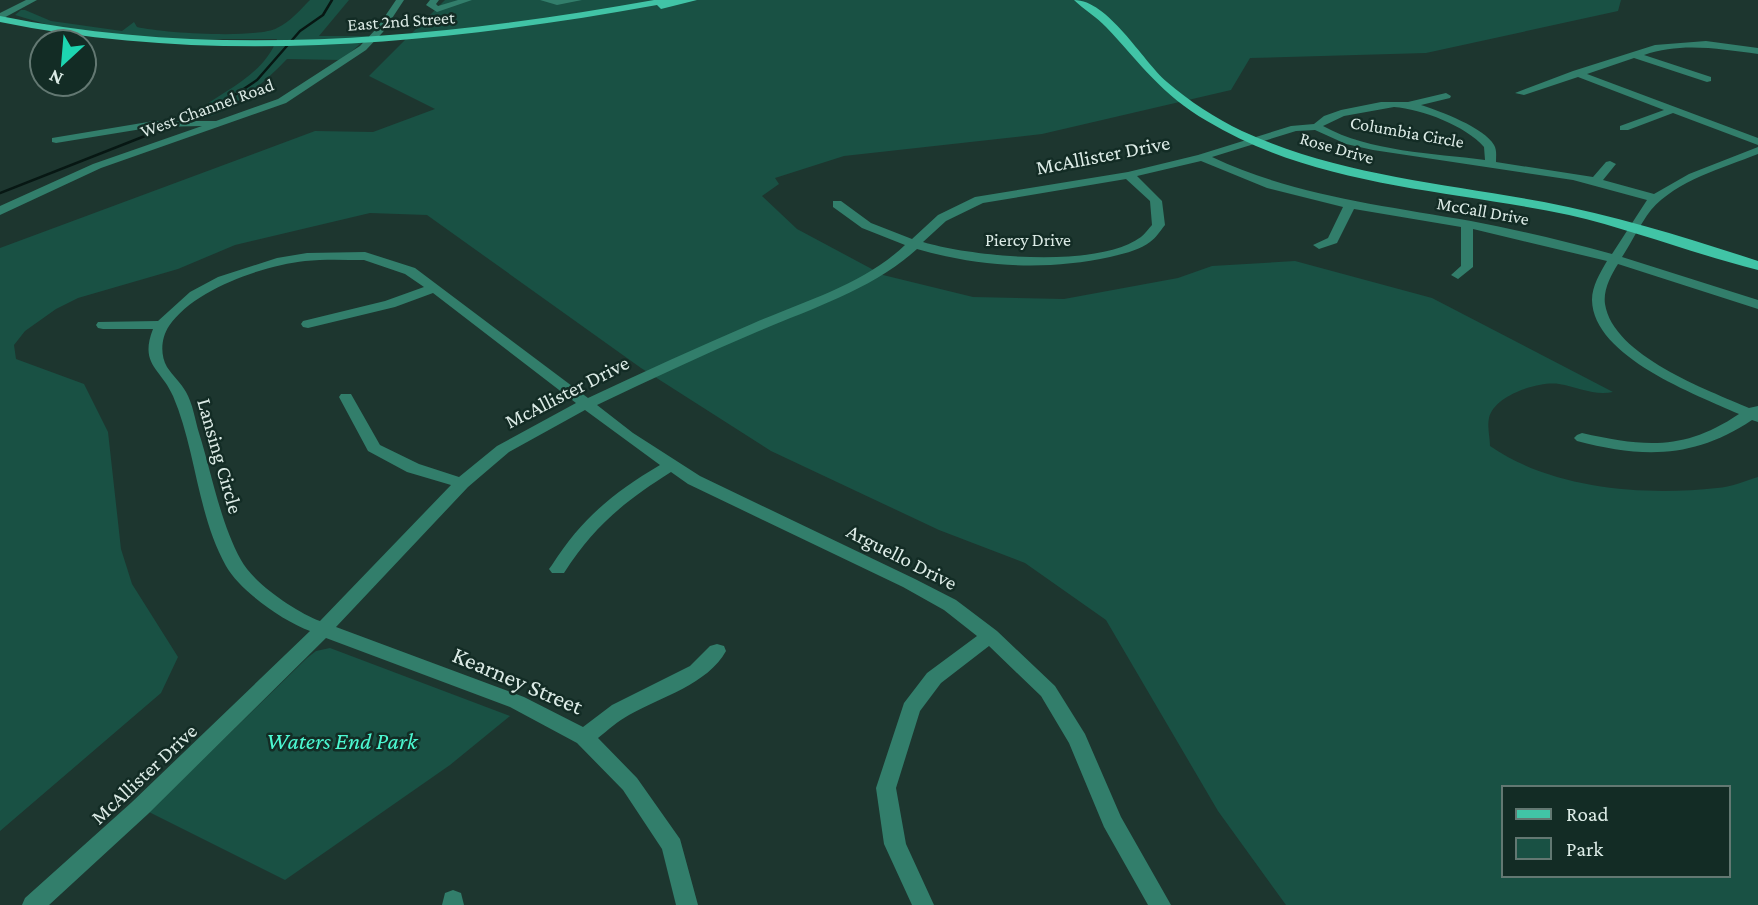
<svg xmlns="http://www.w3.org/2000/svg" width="1758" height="905" viewBox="0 0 1758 905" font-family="'Crimson Pro',serif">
	<rect width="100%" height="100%" fill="#1d362f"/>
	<!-- green -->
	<g fill="#195144" fill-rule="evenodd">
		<path d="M310,0H349L319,36H369L342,60L287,59C269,78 223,121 196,118L194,113C224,90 263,76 277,39H146L52,26L15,15L21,10H25L51,21L122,31L134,22L137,27C162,33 257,39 277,28C290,22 300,10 310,0Z"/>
		<path d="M445,0H1621L1618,11L1426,53L1250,58L1231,90L1042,134L844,156L775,178L779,184L762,196L797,229L883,275L973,297L1064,299L1178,278L1212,266L1295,261L1432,298L1613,392C1594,396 1578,387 1559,384C1539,381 1494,395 1489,418C1487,426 1490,438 1490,446C1552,489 1643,496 1717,488C1731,487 1745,481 1758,477V905H1286L1218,811L1106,620L1025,563L939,530L771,451L641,368L427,215L370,213L235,245L178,269L78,298L56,309L25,331L14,345L16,359L84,384L108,432L121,549L132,584L178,657L161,693L0,831V248L315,131L373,132L435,109L369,76ZM1504,788H1728V875H1504Z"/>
		<polygon points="330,648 510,716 450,765 285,880 149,812 307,658 316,651"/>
	</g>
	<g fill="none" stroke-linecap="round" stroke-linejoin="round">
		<!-- stream -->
		<g stroke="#071713" stroke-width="2.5">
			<polyline points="208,113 257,80 300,31 323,15 332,0"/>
			<polyline points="0,193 150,134"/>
		</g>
		<!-- minor -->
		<g fill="#327e6b" fill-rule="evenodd">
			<polygon points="26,0 37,0 0,20 0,13"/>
			<polygon points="396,0 404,0 383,32 366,50 286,103 101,168 0,215 0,206 93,164 202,126 154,127 56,143 52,142 52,138 154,121 216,121 278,99 360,46 377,28"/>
			<polygon points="430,0 439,0 436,4 438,6 458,0 472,0 437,12 426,5"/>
			<polygon points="540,0 582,0 557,5"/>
			<path d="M1706,41L1758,48V54C1720,49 1681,42 1644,55L1711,77V81L1707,82L1634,58L1587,74L1758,138V145L1673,113L1628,130H1620V126L1664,110L1578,77L1524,95L1515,93L1573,71L1655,45Z"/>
			<path d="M1446,93L1451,96L1450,98L1421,105C1440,111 1485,128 1494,145C1497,150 1496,156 1496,162L1593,177L1606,162L1610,161L1616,164L1603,180L1654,194L1689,174L1758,147V154C1723,168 1677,180 1651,210C1640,224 1632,242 1622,257L1758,300V309L1618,264C1611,275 1603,290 1605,304C1613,356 1708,390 1749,408L1758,406V422L1752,420C1694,459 1642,458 1577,441L1574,438L1577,435L1582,433C1645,447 1684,451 1739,414C1697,395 1593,357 1592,300C1592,286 1600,273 1607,261L1473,229V267L1458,279L1451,275L1461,266V227L1354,209L1337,243L1319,249L1313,245L1328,238L1343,207L1267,188L1201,161L1137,176L1162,201L1165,225C1160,231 1156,238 1150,242C1140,250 1123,254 1110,257C1046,271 979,267 917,249C873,289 813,308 759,331C705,354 651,379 597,405L633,433L700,476L915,579L956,600L997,631L1055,686L1085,734L1121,817L1171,905H1148L1104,827L1069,743L1041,696L989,646L941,683L920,711L896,788L906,844L934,905H912L884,844L876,788L904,703L927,673L977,636L944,610L903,587L688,484L671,472C625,501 594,526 564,573H552L549,569L552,565C582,518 613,493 660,465L585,410L509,452L468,487L336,627L524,697L583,727L612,705L690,666L710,646L717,644L724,646L726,651C708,684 661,697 629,715C618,721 608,730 598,738L637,778L680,839L698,905H676L662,849L623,790L577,743L510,707L326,638L148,814L49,905H22L25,898L132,802L310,631C283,621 240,591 226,566C197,514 196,450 173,396C161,368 139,365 153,329H103L98,328L96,325L98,322L158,321L190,292L218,277L277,258L307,253L365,252L415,268L588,398C643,372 698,347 754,323C805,301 864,284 905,245L862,228L833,207V201H841L871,223L912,239L938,215L975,197L1128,172L1198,155L1291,126L1314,124L1324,116L1341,110L1381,102H1408ZM1394,107C1422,109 1466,126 1484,147L1485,160C1433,153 1370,152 1323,126L1344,116ZM1315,130L1346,144L1373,150L1573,180L1647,200L1612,254C1565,241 1518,230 1471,221C1382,205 1295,196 1212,157L1296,131ZM1126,179L1150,201L1152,225C1149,228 1145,234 1141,237C1098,269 973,257 923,242L946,221L983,203ZM364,260L405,274L424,287L385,301L303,321L301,324L303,327L308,328L395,307L433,293L576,403L497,446L459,477L419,464L380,445L351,394H341L339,397L368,451L407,472L451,485L320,621C296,612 253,583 241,560C220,522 212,474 199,433C195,420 193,404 186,392C181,383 173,376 167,367C160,355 161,338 169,326C194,289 262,266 305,261C324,259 345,260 364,260Z"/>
			<polygon points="453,890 461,893 464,905 442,905 445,893"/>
		</g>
		<!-- major -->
		<g fill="#41c4a6" fill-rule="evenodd">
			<path d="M654,0H697L661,9L657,5C442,44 215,66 0,22V16C214,60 440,38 654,0Z"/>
			<path d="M1074,0C1108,0 1142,60 1167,82C1189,101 1215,118 1242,131C1338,175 1441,183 1544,202C1617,216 1688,238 1758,261V270C1694,254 1634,230 1569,215C1447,189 1317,187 1207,121C1161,94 1141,64 1106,27C1097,17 1084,10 1074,0Z"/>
		</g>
	</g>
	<g text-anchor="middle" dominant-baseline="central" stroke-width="5" stroke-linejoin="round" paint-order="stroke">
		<!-- far-street labels -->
		<g font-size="18" fill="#dcebe6" stroke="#132c25">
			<text transform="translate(401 21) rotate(-4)">East 2nd Street</text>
			<text transform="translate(207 108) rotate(-20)">West Channel Road</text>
			<text transform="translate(1407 132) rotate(10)">Columbia Circle</text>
			<text transform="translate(1337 148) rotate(16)">Rose Drive</text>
			<text transform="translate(1483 211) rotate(10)">McCall Drive</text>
			<text x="1028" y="240">Piercy Drive</text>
		</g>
		<!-- street labels -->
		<g font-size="21" fill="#dcebe6" stroke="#132c25">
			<text transform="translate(1103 155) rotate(-11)">McAllister Drive</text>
			<text transform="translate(567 392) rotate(-27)">McAllister Drive</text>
			<text transform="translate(220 456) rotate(74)">Lansing Circle</text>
			<text transform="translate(902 557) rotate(27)">Arguello Drive</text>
			<text transform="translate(144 774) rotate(-43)">McAllister Drive</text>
		</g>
		<!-- near-street labels -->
		<g font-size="24" fill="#dcebe6" stroke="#132c25">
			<text transform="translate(518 680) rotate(23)">Kearney Street</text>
		</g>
		<!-- near-park labels -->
		<g font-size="24" font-style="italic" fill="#4cf9d2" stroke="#132c25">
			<text x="342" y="740">Waters End Park</text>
		</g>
	</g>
	<!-- legend -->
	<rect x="1502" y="786" width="228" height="91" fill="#132c25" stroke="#637872" stroke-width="2"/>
	<rect x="1516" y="809" width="35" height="10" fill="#41c4a6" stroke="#637872" stroke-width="2"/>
	<text x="1566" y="821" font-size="21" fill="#dcebe6">Road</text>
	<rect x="1516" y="838" width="35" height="21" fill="#195144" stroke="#637872" stroke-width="2"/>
	<text x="1566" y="856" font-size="21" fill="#dcebe6">Park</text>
	<!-- north arrow -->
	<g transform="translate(63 63) rotate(206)"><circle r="33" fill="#132c25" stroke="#637872" stroke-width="2"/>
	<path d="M0-5L12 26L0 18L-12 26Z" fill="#1dd5b1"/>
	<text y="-10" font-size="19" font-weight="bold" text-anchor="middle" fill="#dcebe6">N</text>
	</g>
</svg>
